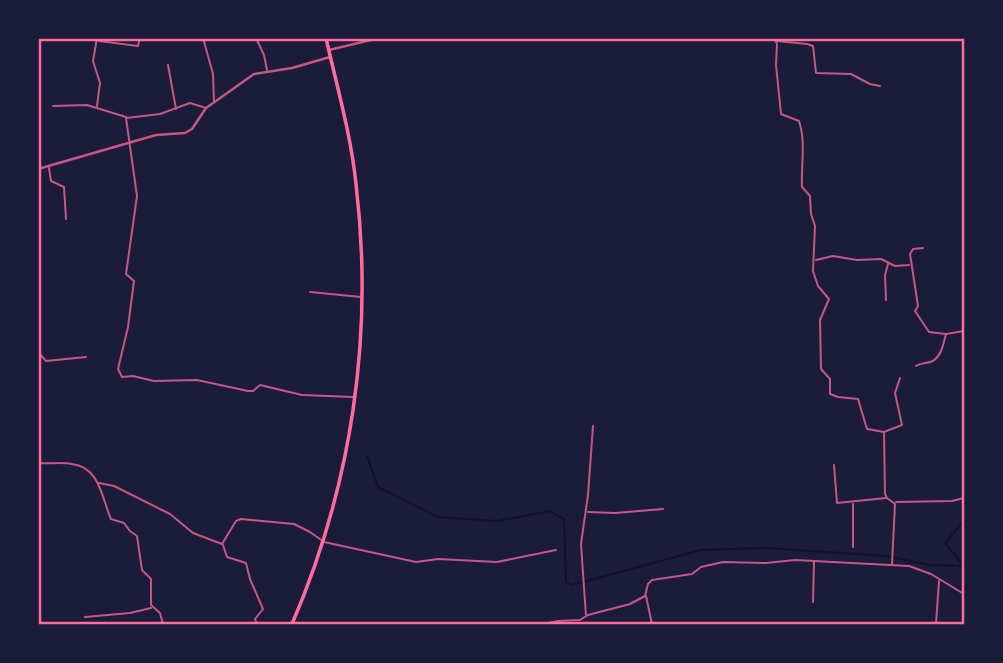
<svg xmlns="http://www.w3.org/2000/svg" width="1003" height="663" viewBox="0 0 1003 663" font-family="'Fira Sans Condensed',sans-serif">
	<rect width="100%" height="100%" fill="#1b1b3a"/>
	<g fill="none" stroke-linecap="round" stroke-linejoin="round">
		<!-- stream -->
		<g stroke="#12122b" stroke-width="2">
			<polyline points="367,456 378,487 438,517 497,521 550,511 564,519 566,581 572,585 701,550 767,548 886,556 931,565 963,566"/>
			<polyline points="964,521 945,543 964,566"/>
		</g>
		<!-- minor -->
		<g stroke="#c65784" stroke-width="2">
			<polyline points="97,38 93,61 100,83 97,106"/>
			<polyline points="203,38 213,74 214,102"/>
			<polyline points="256,38 264,55 267,70"/>
			<path d="M774,38L777,44L776,65L781,114L799,121C806,142 801,165 802,187L810,196L811,214L815,226L813,271L818,286L829,299L820,320L821,369L830,379V394L838,397L858,399L867,429L884,432L885,494L887,498L895,504L892,564"/>
			<polyline points="99,41 138,46 140,38"/>
			<polyline points="777,41 807,44 813,46 816,73 851,74 870,84 880,86"/>
			<polyline points="168,65 176,109"/>
			<polyline points="53,106 87,105 126,117"/>
			<polyline points="206,108 190,103 160,114 126,118 137,196 126,274 134,281 128,327 118,369 122,377 133,376 154,381 197,380 248,391 253,391 260,385 302,395 353,397"/>
			<polyline points="49,168 51,181 64,187 66,219"/>
			<polyline points="923,248 913,249 910,254 918,306 915,311 929,332 946,334"/>
			<polyline points="816,260 833,256 857,260 881,259 895,266 909,265"/>
			<polyline points="310,292 361,297"/>
			<polyline points="886,300 885,275 888,264"/>
			<polyline points="38,352 46,361 86,357"/>
			<path d="M916,366C922,362 927,364 933,361C942,355 943,344 946,334L964,331"/>
			<polyline points="884,432 902,425 895,393 900,378"/>
			<path d="M38,463C50,464 61,462 72,464C100,467 102,499 111,519L124,523L130,531L137,536L142,570L151,579V605L160,613L163,624"/>
			<polyline points="834,465 837,503 886,498"/>
			<polyline points="99,483 114,486 170,514 193,533 222,544 236,521 241,519 294,524 310,532 324,542 416,562 438,559 497,562 556,550"/>
			<polyline points="896,502 952,501 964,498"/>
			<polyline points="588,512 615,513 663,509"/>
			<polyline points="223,545 227,557 246,563 250,579 263,609 255,619 257,624"/>
			<polyline points="853,547 853,504"/>
			<polyline points="646,596 652,624"/>
			<polyline points="813,602 814,562"/>
			<polyline points="586,616 581,544 588,495 593,426"/>
			<polyline points="85,617 130,613 151,608"/>
			<polyline points="543,624 558,621 580,620 588,615 630,604 645,596 648,584 652,580 692,574 701,567 723,562 766,563 795,560 909,566 931,574 964,594"/>
			<polyline points="936,624 939,581"/>
		</g>
		<!-- tertiary -->
		<g stroke="#c65784" stroke-width="2.5">
			<polyline points="329,50 379,38"/>
			<polyline points="38,169 156,135 185,133 192,129 206,108 254,74 292,68 330,57"/>
		</g>
		<!-- primary -->
		<path stroke="#ff6b9d" stroke-width="3.5" d="M292,624C352,485 374,335 356,184C351,135 337,87 326,38"/>
	</g>
	<!-- border -->
	<rect width="1003" height="663" fill="none" stroke="#1b1b3a" stroke-width="80"/>
	<rect x="40" y="40" width="923" height="583" fill="none" stroke="#ff6b9d" stroke-width="2.5"/>
</svg>
